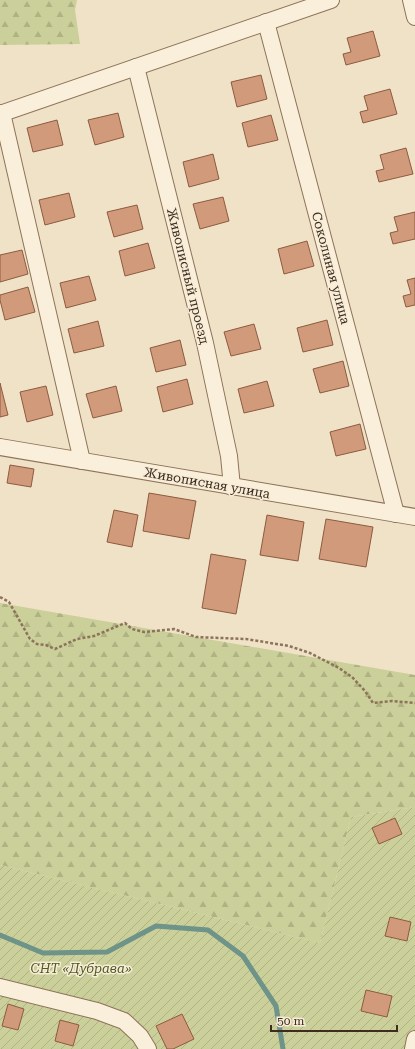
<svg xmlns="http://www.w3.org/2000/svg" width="415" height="1049" viewBox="0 0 415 1049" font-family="'Roboto Serif',serif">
	<defs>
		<pattern id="forest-firs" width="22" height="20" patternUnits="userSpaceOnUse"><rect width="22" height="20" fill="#cbcf99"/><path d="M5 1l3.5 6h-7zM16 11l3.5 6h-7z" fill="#afb283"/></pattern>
		<pattern id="garden-furrows" width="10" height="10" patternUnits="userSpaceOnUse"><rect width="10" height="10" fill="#cbcf99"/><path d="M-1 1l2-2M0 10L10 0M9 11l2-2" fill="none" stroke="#afb283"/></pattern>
	</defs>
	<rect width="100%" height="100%" fill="#f0e2c6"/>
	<!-- forest -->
	<g fill="url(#forest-firs)">
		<polygon points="0,0 77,0 75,10 80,44 0,45"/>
		<polygon points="0,603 415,675 415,807 351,817 320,943 0,865"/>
	</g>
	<!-- garden -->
	<polygon fill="url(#garden-furrows)" points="415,807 415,1049 0,1049 0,865 320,943 351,817"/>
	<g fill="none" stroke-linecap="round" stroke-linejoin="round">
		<!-- stream -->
		<polyline stroke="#6e9388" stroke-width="5" points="0,935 43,953 107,952 156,926 208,930 243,956 276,1006 283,1049"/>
	</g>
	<!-- building -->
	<g fill="#d09a7b" stroke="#8d5b40">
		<polygon points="373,31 380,56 346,65 343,54 351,52 347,38"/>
		<polygon points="261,75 267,99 237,107 231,82"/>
		<polygon points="390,89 397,114 363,123 360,112 368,110 364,96"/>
		<polygon points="118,113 124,137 95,145 88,120"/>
		<polygon points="271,115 278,140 248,147 242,123"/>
		<polygon points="57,120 63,145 33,152 27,128"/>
		<polygon points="406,148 413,174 379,182 376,171 384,169 380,155"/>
		<polygon points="213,154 219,179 189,187 183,162"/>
		<polygon points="69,193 75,217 45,225 39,200"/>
		<polygon points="223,197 229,221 200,229 193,204"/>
		<polygon points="137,205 143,229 114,237 107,212"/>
		<polygon points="415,212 415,239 393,244 390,233 398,231 394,217"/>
		<polygon points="307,241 314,266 284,274 278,249"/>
		<polygon points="148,243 155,268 125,276 119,251"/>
		<polygon points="22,250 28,274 0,282 0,255"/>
		<polygon points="89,276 96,300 66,308 60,283"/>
		<polygon points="415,278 415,305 406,307 403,296 411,294 407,280"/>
		<polygon points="28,287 35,312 5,320 0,300 0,295"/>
		<polygon points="327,320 333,345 303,352 297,328"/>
		<polygon points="98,321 104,346 74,353 68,329"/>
		<polygon points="254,324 261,349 231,356 224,332"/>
		<polygon points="180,340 186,365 156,372 150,348"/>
		<polygon points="343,361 349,386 320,393 313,369"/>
		<polygon points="187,379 193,404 163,412 157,387"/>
		<polygon points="267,381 274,406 244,413 238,389"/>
		<polygon points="0,383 8,415 0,417"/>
		<polygon points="46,386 53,415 27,422 20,392"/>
		<polygon points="116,386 122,411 93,418 86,394"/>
		<polygon points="360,424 366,449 336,456 330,432"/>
		<polygon points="10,465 34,469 31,487 7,483"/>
		<polygon points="149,493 196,501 189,539 143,531"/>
		<polygon points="114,510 138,515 132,547 107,542"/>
		<polygon points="267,515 304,522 298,561 260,555"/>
		<polygon points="326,519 373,527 366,567 319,559"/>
		<polygon points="211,554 246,560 236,614 202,608"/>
		<polygon points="395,818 402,834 379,844 372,828"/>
		<polygon points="390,917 411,922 407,941 385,936"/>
		<polygon points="366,990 392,996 387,1017 361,1011"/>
		<polygon points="8,1004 24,1009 18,1030 2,1026"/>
		<polygon points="182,1014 194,1039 173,1049 167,1049 156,1026"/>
		<polygon points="60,1020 79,1025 73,1046 55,1041"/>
	</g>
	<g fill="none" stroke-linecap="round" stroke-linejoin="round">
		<!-- minor casing -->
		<g stroke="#8d735b" stroke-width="18">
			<g id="minor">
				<polyline points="411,0 415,17"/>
				<polyline points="266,22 396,514"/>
				<polyline points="136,67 205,343 229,456 232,487"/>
				<polyline points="2,113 82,461"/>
				<polyline points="0,114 331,0"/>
				<polyline points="0,447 415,517"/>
				<polyline points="0,987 97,1011 124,1021 140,1036 148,1049"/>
				<polyline points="413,1049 415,1039"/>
			</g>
		</g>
		<!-- path -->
		<polyline stroke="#8d735b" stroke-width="2.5" stroke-dasharray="3 2" stroke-linecap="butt" points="0,597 9,602 30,639 37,644 46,645 55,649 77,639 94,636 125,623 132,629 144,632 174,629 196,637 246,639 289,646 310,653 339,668 352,677 365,691 373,703 392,701 415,703"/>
		<!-- minor -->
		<use href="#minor" stroke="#faefda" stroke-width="16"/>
	</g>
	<g text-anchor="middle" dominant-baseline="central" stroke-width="3" stroke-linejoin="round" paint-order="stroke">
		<!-- street labels -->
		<g font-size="13" fill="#3d2c1f" stroke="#f7ecd6">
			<text transform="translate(331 268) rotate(75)">Соколиная улица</text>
			<text transform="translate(188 276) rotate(76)">Живописный проезд</text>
			<text transform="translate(207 483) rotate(10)">Живописная улица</text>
		</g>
		<!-- park labels -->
		<g font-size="13" font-style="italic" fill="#4f5a25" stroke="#f7ecd6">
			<text x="81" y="968">СНТ «Дубрава»</text>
		</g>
	</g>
	<!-- scale -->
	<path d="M271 1025v6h126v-6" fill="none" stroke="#3d2c1f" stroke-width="2"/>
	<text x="277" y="1025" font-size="12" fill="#3d2c1f" stroke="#f7ecd6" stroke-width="3" paint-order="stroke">50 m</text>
</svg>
